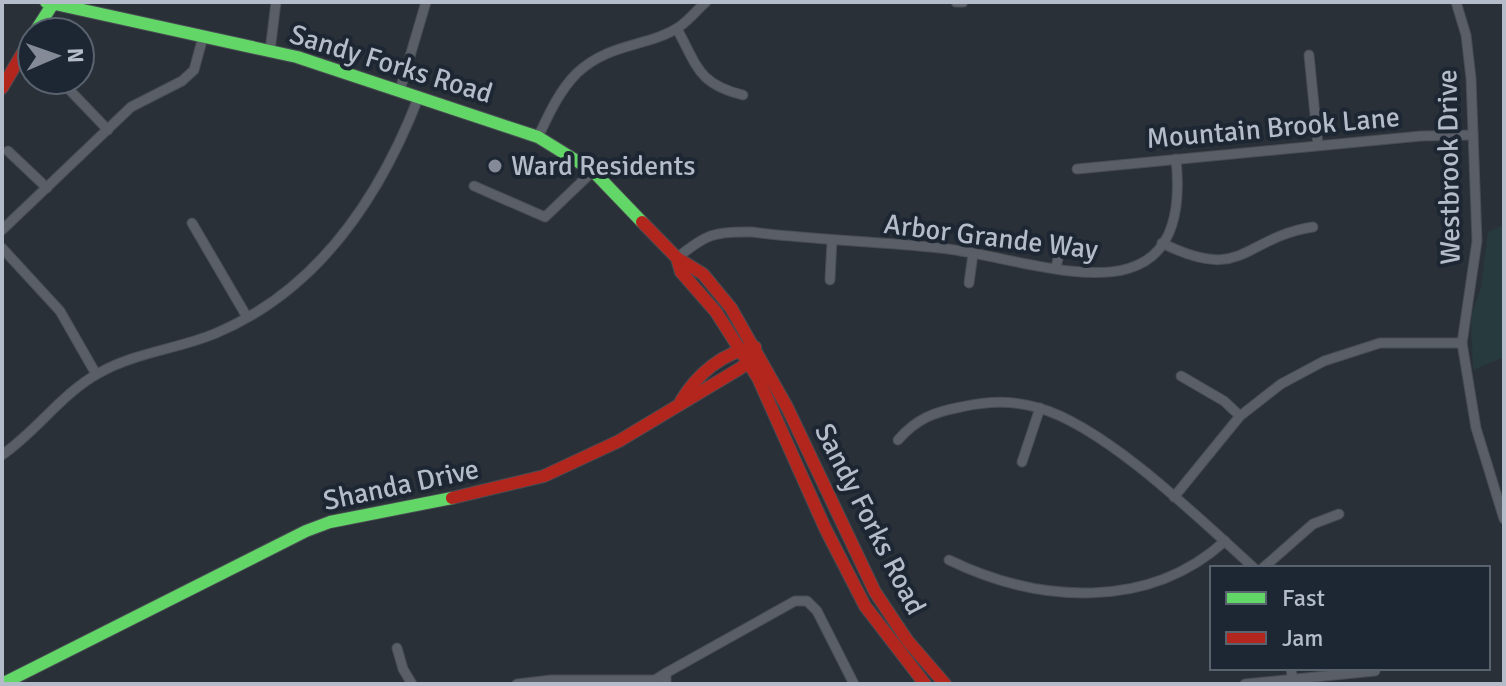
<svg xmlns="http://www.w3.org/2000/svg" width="1506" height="686" viewBox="0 0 1506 686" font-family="Signika,sans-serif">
	<rect width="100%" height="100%" fill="#2a3038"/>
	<!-- green -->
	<polygon fill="#273a3e" points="1504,225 1504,357 1473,370 1471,318 1481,287 1488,232"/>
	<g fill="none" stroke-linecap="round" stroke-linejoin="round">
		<!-- street casing -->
		<g stroke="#484c53" stroke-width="11">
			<g id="street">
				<polyline points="956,2 963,2"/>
				<polyline points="1456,2 1466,35 1471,78 1477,241 1462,343 1476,428 1504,519"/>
				<path d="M677,29C698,67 698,84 743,95"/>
				<polyline points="270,51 276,2"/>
				<polyline points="1309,55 1318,145"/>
				<polyline points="60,80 108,130"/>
				<polyline points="400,90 426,2"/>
				<path d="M538,137C549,114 559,91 577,73C610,42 649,47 679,27C688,21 697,10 706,2"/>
				<polyline points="8,151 47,188"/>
				<polyline points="1077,169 1421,136 1473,135"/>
				<polyline points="474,186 545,217 593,171"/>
				<polyline points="192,223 247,317"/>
				<polyline points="2,230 131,107 182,81 194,70 203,37"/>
				<path d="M1162,243C1244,284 1242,238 1313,227"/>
				<polyline points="2,248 60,311 96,374"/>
				<path d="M677,258C706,234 715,231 752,232C814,240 877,241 940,248C1037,258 1194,333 1176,159"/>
				<polyline points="1056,268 1061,244"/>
				<polyline points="830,280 832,240"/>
				<polyline points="969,283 973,254"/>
				<polyline points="1181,376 1224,401 1240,416"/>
				<path d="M898,440C916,419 934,412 961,407C988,401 1012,400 1039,408C1106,427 1201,520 1254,568"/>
				<path d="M2,455C37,431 62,393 99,373C134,353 177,349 214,334C318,291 380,197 419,96"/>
				<polyline points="1022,462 1040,408"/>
				<polyline points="1174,497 1240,416 1281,384 1324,361 1380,343 1462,343"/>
				<path d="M949,560C1038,603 1148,611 1225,541"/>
				<polyline points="1263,568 1313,524 1339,514"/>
				<polyline points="397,648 403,669 412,684"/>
				<polyline points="1291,668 1293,684"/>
				<polyline points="517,684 551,680 655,680 666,673"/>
				<polyline points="666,684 666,673 795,601 807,601 817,611 854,684"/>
				<polyline points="1245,684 1375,671"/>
			</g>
		</g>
		<!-- fast casing -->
		<g stroke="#484c53" stroke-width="14">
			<g id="fast">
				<polyline points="46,2 297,57 538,137 593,171 642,222"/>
				<polyline points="35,32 54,2"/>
				<polyline points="2,684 306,531 330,522 452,498"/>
			</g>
		</g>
		<!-- jam casing -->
		<g stroke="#484c53" stroke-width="14">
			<g id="jam">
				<polyline points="2,88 32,37"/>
				<polyline points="642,222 677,258 681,272 716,312 758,378 825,528 865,606 925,684"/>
				<polyline points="677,258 703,274 731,308 787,407 875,592 907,640 945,684"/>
				<path d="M452,498L544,476L619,441L739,369L749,362L755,347C723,352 697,374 681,401"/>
			</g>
		</g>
		<!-- street -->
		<use href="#street" stroke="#5a5e66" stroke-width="9"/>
		<!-- fast -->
		<use href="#fast" stroke="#63d668" stroke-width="12"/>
		<!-- jam -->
		<use href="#jam" stroke="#b3261e" stroke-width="12"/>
	</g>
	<!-- markers -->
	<circle fill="#848b96" stroke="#1d2633" stroke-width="3" cx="495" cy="166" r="8"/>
	<g text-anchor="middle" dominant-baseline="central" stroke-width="8" stroke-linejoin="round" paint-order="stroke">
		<!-- street labels -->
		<g font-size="28" fill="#b4bcc9" stroke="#1d2633">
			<text transform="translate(391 64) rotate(17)">Sandy Forks Road</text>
			<text transform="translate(1273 128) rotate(-5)">Mountain Brook Lane</text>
			<text transform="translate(1449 167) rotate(-91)">Westbrook Drive</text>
			<text transform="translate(991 237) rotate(7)">Arbor Grande Way</text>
			<text transform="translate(401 485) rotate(-12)">Shanda Drive</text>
			<text transform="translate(870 519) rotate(63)">Sandy Forks Road</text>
		</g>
		<!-- poi labels -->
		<g font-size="28" fill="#b4bcc9" stroke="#1d2633" text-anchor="start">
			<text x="511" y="166">Ward Residents</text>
		</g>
	</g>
	<!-- border -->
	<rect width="1506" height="686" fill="none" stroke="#b4bcc9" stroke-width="8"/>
	<!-- legend -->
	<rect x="1210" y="566" width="280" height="104" fill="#1d2633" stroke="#59626f" stroke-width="2"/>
	<rect x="1226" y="592" width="40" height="12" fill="#63d668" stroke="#59626f" stroke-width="2"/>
	<text x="1282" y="606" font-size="24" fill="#b4bcc9">Fast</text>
	<rect x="1226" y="632" width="40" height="12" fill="#b3261e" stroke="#59626f" stroke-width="2"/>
	<text x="1282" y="646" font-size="24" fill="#b4bcc9">Jam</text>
	<!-- north arrow -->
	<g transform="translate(56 56) rotate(88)"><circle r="38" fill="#1d2633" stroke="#59626f" stroke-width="2"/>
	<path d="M0-6L14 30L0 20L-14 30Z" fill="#848b96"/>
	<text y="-12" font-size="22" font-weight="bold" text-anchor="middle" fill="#b4bcc9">N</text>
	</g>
</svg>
